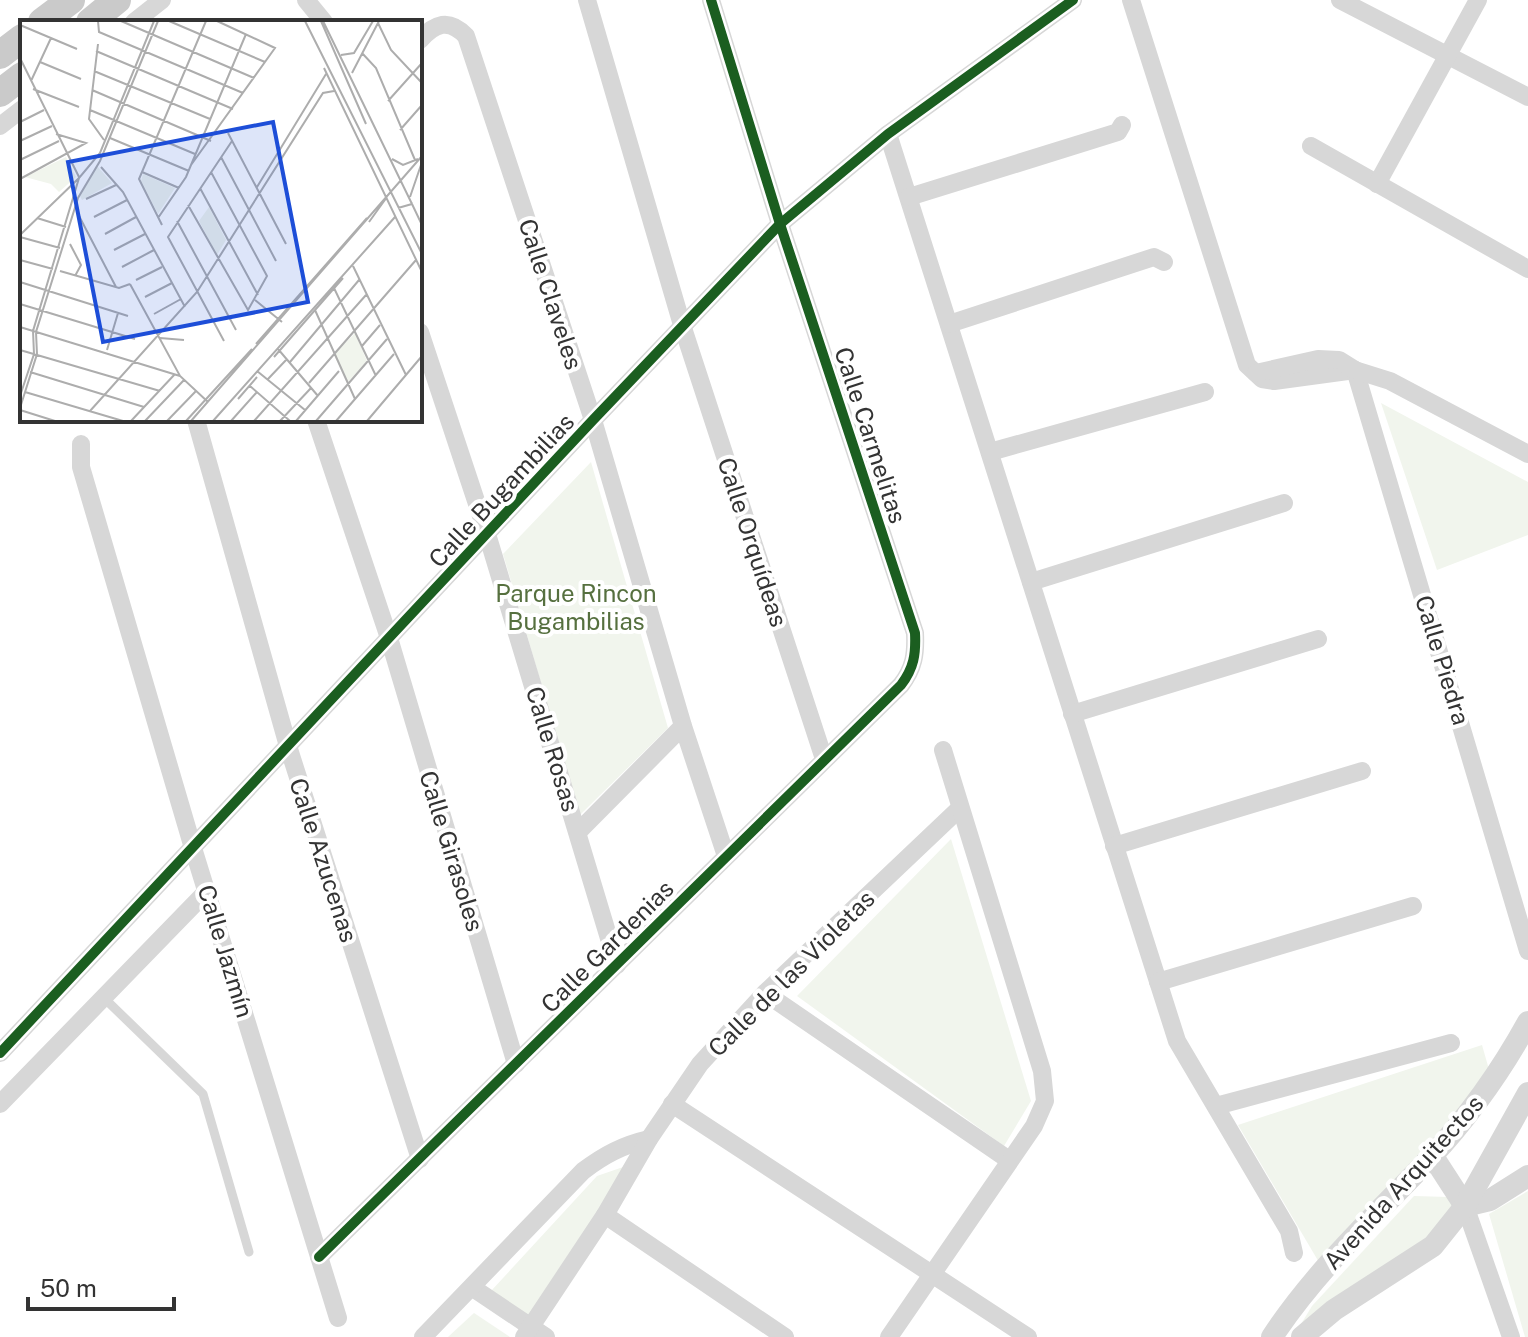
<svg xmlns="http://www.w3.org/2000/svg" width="1528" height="1337" viewBox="0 0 1528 1337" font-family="'Public Sans',sans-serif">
	<rect width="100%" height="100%" fill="#fff"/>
	<!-- green -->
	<g fill="#f1f5ed">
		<polygon points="1381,403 1528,482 1528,535 1437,570"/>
		<polygon points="591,462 668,728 580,815 503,554"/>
		<polygon points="951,839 1031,1101 1004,1146 797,996"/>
		<polygon points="1482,1045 1490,1073 1413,1171 1320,1264 1238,1125"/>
		<polygon points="626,1166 529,1321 491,1291 597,1176"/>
		<polygon points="1528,1191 1528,1337 1525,1337 1489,1214"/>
		<polygon points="1414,1196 1449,1197 1457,1208 1430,1242 1295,1334 1312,1306"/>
		<polygon points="474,1313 510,1337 448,1337"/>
	</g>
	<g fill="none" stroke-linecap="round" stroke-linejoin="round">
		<!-- service -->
		<polyline stroke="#d7d7d7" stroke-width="9" points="103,997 203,1094 249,1252"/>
		<!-- minor -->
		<g stroke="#d7d7d7" stroke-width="18">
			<polyline points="306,0 324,22"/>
			<polyline points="587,0 682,325 824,759"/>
			<polyline points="1131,0 1247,365 1262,379 1274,381 1355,370"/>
			<polyline points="1340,0 1528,97"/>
			<polyline points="134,22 162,0"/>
			<path d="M420,40C435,23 449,18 466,36L593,420L683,726L726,856"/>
			<polyline points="0,126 22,109"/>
			<polyline points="888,134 1177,1041 1289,1231 1294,1253"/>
			<polyline points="1311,146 1528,269"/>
			<polyline points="1377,184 1478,0"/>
			<polyline points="909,197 1118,132 1122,125"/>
			<polyline points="949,324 1154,257 1164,262"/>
			<polyline points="420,332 487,534 617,965"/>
			<polyline points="1355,370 1528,951"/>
			<polyline points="1256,373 1318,359 1339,360 1355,370 1390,381 1528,454"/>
			<polyline points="196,420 288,746 420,1159"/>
			<polyline points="316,420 389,638 516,1064"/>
			<polyline points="81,444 81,467 193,848 338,1318"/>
			<polyline points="990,452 1205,392"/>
			<polyline points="1031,582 1284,503"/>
			<polyline points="1072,714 1318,639"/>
			<polyline points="578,832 683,726"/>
			<polyline points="1114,846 1362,771"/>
			<polyline points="1158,982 1413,906"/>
			<polyline points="765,993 1009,1160"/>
			<polyline points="0,1053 593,420 780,224 888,134 1073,0"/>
			<polyline points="0,1104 208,890"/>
			<polyline points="672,1104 1028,1337"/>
			<polyline points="1216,1106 1451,1043"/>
			<polyline points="1465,1206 1511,1337"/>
			<polyline points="605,1215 785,1337"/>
			<path d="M319,1257L901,685C914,668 916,654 915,633L780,224L711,0"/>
			<polyline points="473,1288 546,1337"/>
			<path d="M423,1337L583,1171C604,1155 623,1145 649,1139"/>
			<polyline points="524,1337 605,1215 649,1139 700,1064 765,993 960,808"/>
			<polyline points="889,1337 1034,1126 1045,1101 1042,1071 943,750"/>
		</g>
		<!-- tertiary -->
		<g stroke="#d7d7d7" stroke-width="22">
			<polyline points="1432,1155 1465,1206"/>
			<polyline points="1465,1206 1490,1200 1528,1176"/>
			<path d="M1272,1337C1316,1270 1376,1215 1431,1157C1469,1116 1501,1071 1528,1022"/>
			<polyline points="1302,1337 1334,1310 1433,1246 1465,1206 1528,1093"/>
		</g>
		<!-- primary -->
		<g stroke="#cacaca" stroke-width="28">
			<polyline points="42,22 71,0"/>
			<polyline points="90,22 117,0"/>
			<polyline points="0,55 22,38"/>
			<polyline points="0,93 22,76"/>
		</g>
		<!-- cycleway casing -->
		<g stroke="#fff" stroke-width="15">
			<g id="cycleway">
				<polyline points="0,1053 593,420 780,224 888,134 1073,0"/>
				<path d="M319,1257L901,685C914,668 916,654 915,633L780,224L711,0"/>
			</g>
		</g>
		<!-- cycleway -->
		<use href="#cycleway" stroke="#1b5e20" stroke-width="10"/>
	</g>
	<g text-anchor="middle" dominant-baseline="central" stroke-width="8" stroke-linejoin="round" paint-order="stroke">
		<!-- street labels -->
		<g font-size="24" fill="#333" stroke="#fff">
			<text transform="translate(551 294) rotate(72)">Calle Claveles</text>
			<text transform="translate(871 435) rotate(72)">Calle Carmelitas</text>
			<text transform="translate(501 490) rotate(-47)">Calle Bugambilias</text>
			<text transform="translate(753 542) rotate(72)">Calle Orquídeas</text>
			<text transform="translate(1443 660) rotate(73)">Calle Piedra</text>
			<text transform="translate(553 749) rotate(73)">Calle Rosas</text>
			<text transform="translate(452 851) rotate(73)">Calle Girasoles</text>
			<text transform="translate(324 860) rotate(72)">Calle Azucenas</text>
			<text transform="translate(607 946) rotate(-45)">Calle Gardenias</text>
			<text transform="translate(226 951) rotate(73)">Calle Jazmín</text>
			<text transform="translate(791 973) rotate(-45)">Calle de las Violetas</text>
			<text transform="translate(1403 1182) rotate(-48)">Avenida Arquitectos</text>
		</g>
		<!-- park labels -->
		<g font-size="24" fill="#56703f" stroke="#fff">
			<text x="576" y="593">Parque Rincon<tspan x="576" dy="28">Bugambilias</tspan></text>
		</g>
	</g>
	<!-- overview -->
	<g transform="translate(20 20)">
		<rect width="402" height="402" fill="#fff"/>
		<path d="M46,137L56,157L39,172L31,164L5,157ZM77,146L92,163L62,180L60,176ZM123,154L155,168L138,194L121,161ZM189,187L206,220L197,235L179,201ZM335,313L347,341L327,363L314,335Z" fill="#f1f5ed"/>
		<path fill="none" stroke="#adadad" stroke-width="2" d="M78,1L79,12L223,73M101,1L234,58M149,1L245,42M285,1L402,234M301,1L346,104M303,1L392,184M358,3L371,30L402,63M0,5L57,29M78,24L69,99L84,120M76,31L213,89M342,33L356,48L395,140M321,35L334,33L353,1M0,38L59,157M20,42L61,59M304,48L402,252M74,51L190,99M332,53L359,1M11,61L31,18M13,69L59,87M72,70L191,121M368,81L402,43M70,90L175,134M0,102L24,90M380,110L402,85M208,113L266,224M90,118L169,151M0,121L32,106M201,137L256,241M372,139L383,145L398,139M0,140L39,121M171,145L255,28L197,1M81,147L103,172L165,287M122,152L159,168M0,159L66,123L36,114M237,167L306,54M180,168L238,275M390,177L402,142M66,179L96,165M168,185L228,290L247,256L191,152M378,188L392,184L402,205M57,192L96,267M74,197L107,180M17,198L46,207M138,198L166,157L226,14M157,201L216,310M349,202L367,177M142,205L119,159L186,1M85,214L116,197M0,215L59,158M0,217L40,228M50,224L61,245L55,256M94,230L125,214M0,240L33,249M333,246L386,355M102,247L134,230M40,251L99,268L110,264M116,260L142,247M0,262L108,296M110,264L160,356L188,382M314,268L356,356M125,277L152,263M235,280L262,302M0,284L115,319M295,290L335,379M134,294L161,279M0,307L160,356M140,318L164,320M204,321L148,217L212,121M236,324L347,198M342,326L360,305M258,329L298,376M0,330L140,371M87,330L98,293M254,337L323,258M270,342L339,260M237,351L285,390M10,352L124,387M248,359L267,339M289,363L396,240M230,366L270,401M5,372L103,401M0,376L14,334L13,311L59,158L80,133L134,1M218,379L237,357M0,388L17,334L16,312L58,178L80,141L138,1M0,390L35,401M70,391L177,272L303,73L314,71M111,401L155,354M125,401L164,360M147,401L176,371M166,401L232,329M171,401L402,136M193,401L375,197M211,401L237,372M234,401L346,275M260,401L291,368M276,401L319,351M296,401L367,319M316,401L374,334M347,401L402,336"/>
		<path fill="#1d4ed8" fill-opacity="0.15" stroke="#1d4ed8" stroke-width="4" d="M253,102L288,282L83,322L48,142Z"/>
		<rect width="402" height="402" fill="none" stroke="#333" stroke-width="4"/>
	</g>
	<!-- scale -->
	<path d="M28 1297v12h146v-12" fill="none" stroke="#333333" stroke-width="4"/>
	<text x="40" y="1297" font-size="24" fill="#333333" stroke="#ffffff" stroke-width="6" paint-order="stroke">50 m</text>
</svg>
